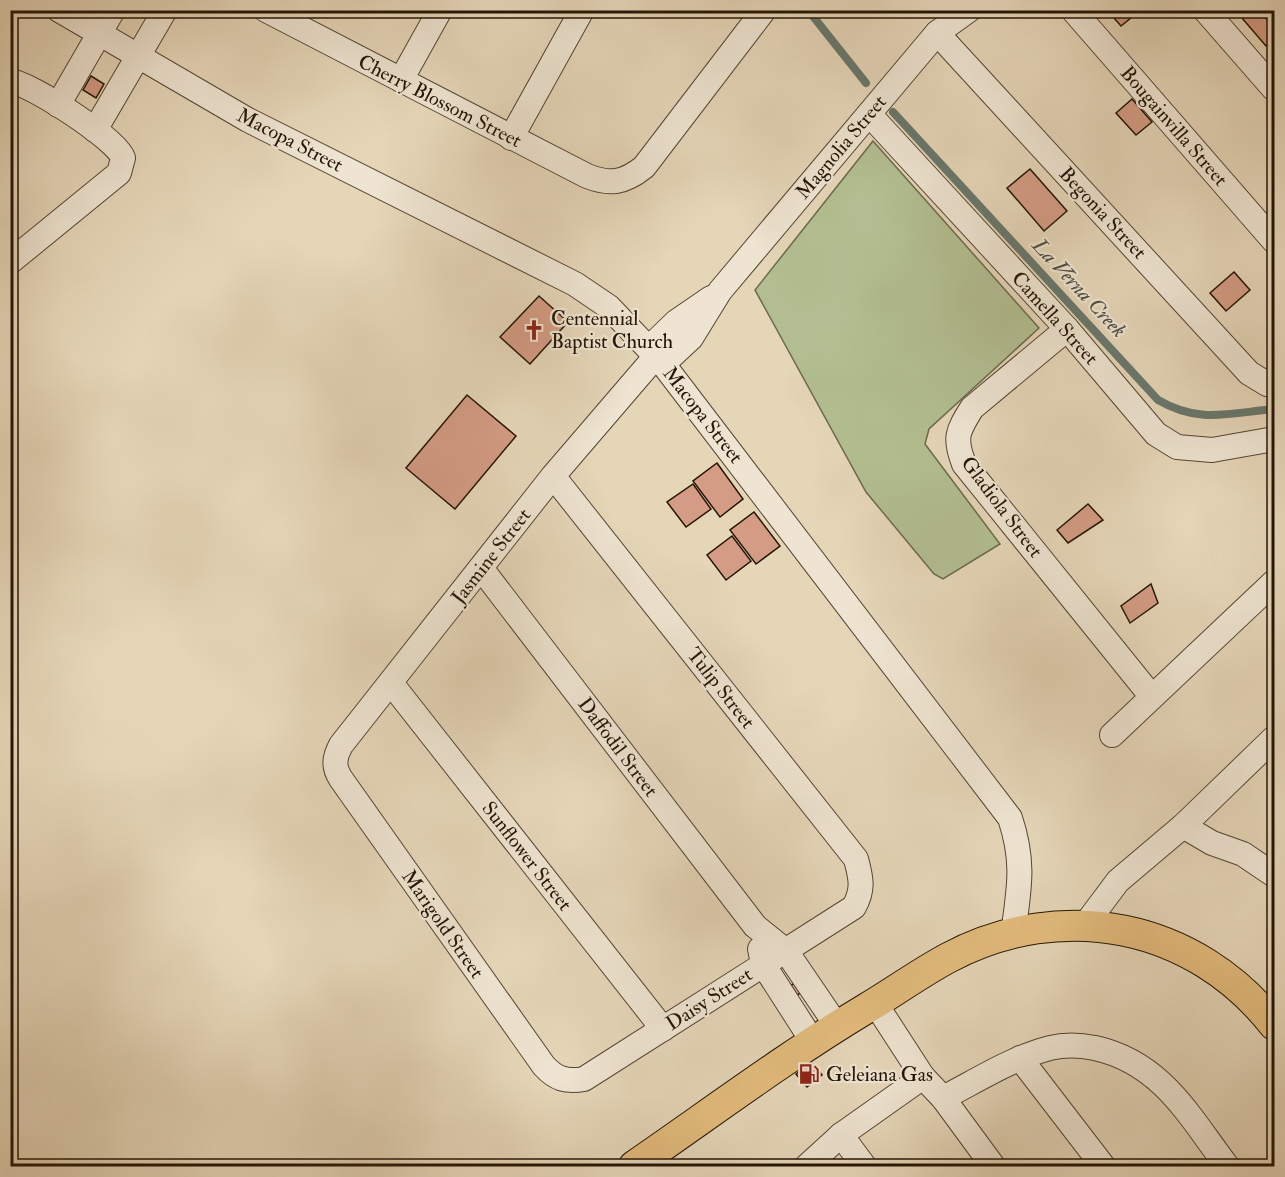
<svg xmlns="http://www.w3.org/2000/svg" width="1285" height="1177" viewBox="0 0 1285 1177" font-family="'IM FELL Double Pica',serif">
	<rect width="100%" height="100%" fill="#e5d6b8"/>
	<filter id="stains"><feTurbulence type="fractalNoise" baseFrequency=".00333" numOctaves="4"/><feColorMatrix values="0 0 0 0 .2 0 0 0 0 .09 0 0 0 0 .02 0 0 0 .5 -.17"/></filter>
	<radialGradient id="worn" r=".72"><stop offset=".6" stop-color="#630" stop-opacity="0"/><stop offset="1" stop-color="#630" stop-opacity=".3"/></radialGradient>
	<!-- green -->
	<polygon fill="#b2be91" stroke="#6b6a4c" stroke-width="1.5" points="873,141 1039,328 929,429 925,444 1000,544 943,579 934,574 866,492 755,290"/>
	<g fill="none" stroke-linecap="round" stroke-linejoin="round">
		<!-- stream -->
		<g stroke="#68776c" stroke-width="8">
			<polyline points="808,10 866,83"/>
			<path d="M893,112L1158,400C1199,424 1229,413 1274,409"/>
		</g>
	</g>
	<!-- building -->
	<g fill="#d49c84" stroke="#241506" stroke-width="1.5">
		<polygon points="1107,10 1135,10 1137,13 1121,26"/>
		<polygon points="1250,10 1259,10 1274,28 1274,39 1266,46 1242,18"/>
		<polygon points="91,76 104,84 96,98 83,90"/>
		<polygon points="1132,99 1152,122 1136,135 1116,113"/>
		<polygon points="1030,169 1067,211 1044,231 1007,188"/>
		<polygon points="1234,272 1250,290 1226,311 1210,293"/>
		<polygon points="539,296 568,322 530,364 500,337"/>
		<polygon points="467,395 516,436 455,509 406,468"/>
		<polygon points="717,463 743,499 720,517 693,481"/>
		<polygon points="693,484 711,509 686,527 667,502"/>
		<polygon points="1088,504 1103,520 1068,543 1057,530"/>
		<polygon points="754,512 780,546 756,564 730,530"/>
		<polygon points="732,536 751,561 726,580 707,555"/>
		<polygon points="1151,584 1158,603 1130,623 1121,606"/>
		<polygon points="798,981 804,991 794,997 788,987"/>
		<polygon points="811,1062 822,1075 807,1087 796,1074"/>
	</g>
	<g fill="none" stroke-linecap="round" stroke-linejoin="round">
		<!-- minor casing -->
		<g stroke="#544532" stroke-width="26">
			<g id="minor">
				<path d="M59,10L248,120L575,284L609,307L663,364L1010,818C1025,863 1019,889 1013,934"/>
				<path d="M266,10L587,176C610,185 624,183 644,167L764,10"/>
				<polyline points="1073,10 1274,241"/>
				<polyline points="1205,10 1274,89"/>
				<polyline points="937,33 1249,373 1267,384 1274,386"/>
				<polyline points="401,80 440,10"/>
				<path d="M10,81C30,83 118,140 123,158L119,173L10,262"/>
				<polyline points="58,105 113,10"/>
				<polyline points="869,114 1067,329 1156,434 1177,447 1212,450 1274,439"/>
				<polyline points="95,130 165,10"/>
				<polyline points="511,138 582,10"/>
				<path d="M1067,329L972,408C957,432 954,438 964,464L1152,697"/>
				<polyline points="649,348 676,322 711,298"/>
				<polyline points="663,364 691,338 720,291 937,33 969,10"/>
				<path d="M553,476L856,859C861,878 864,889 854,907L584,1079C566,1082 556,1079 544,1066L341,779C333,767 334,758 341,745L553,476L656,356"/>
				<polyline points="481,568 755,926 786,951 837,1026"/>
				<polyline points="391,683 663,1029"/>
				<polyline points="1112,735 1274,582"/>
				<polyline points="1183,826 1212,843 1243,854 1274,875"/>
				<polyline points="1085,925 1118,881 1183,826 1274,738"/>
				<polyline points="760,949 763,964 813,1042"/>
				<polyline points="875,1003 923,1077 943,1098 993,1166"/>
				<polyline points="1020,1058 1103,1166"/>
				<path d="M943,1098C978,1080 1012,1058 1050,1048C1066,1044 1080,1045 1095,1048C1162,1063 1189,1116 1227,1166"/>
				<polyline points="841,1135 864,1166"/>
				<polyline points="807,1166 841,1135 923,1077"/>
			</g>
		</g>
		<!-- major casing -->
		<g stroke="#241506" stroke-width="32">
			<path id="major" d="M634,1166C711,1113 787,1056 867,1008C894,992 920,973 948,958C1063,897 1195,924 1274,1025"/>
		</g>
		<!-- minor -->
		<use href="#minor" stroke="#eee4d1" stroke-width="24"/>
		<!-- major -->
		<use href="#major" stroke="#e2bb7c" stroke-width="30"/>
	</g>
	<!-- icons -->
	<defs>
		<g id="church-bare" transform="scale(1.62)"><path d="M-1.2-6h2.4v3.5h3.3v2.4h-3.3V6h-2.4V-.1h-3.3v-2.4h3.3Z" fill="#8f2418" stroke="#eee4d1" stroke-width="2.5" paint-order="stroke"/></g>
		<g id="fuel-bare" transform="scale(1.62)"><path d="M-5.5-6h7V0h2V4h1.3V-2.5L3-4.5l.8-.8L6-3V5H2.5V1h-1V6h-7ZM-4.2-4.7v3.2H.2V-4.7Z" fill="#8f2418" stroke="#eee4d1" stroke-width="2.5" paint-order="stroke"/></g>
	</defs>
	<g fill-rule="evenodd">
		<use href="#church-bare" x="534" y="330"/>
		<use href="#fuel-bare" x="809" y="1074"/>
	</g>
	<g text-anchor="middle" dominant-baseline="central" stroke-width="4.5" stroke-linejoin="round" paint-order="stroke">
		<!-- street labels -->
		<g font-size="20" fill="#241506" stroke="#eee4d1">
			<text transform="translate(440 101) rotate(27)">Cherry Blossom Street</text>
			<text transform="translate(1174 126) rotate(49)">Bougainvilla Street</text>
			<text transform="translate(290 140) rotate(27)">Macopa Street</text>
			<text transform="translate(841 147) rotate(-50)">Magnolia Street</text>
			<text transform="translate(1103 213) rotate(47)">Begonia Street</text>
			<text transform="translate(1055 318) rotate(48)">Camella Street</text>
			<text transform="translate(703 415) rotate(52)">Macopa Street</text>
			<text transform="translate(1002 507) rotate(53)">Gladiola Street</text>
			<text transform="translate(491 556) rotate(-52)">Jasmine Street</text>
			<text transform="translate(721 688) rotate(52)">Tulip Street</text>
			<text transform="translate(618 747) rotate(53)">Daffodil Street</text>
			<text transform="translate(527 856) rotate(52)">Sunflower Street</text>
			<text transform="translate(443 924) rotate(55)">Marigold Street</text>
			<text transform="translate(709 999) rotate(-33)">Daisy Street</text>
		</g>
		<!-- poi labels -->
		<g font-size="20" fill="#241506" stroke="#eee4d1" text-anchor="start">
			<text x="551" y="318">Centennial<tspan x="551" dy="23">Baptist Church</tspan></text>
			<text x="826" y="1074">Geleiana Gas</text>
		</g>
		<!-- water labels -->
		<g font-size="21" font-style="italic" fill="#4c4e42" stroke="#eee4d1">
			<text transform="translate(1079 288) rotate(47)">La Verna Creek</text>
		</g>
	</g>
	<!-- margin -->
	<rect width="1285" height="1177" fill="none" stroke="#e5d6b8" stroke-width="36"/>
	<rect x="12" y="12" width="1261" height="1153" fill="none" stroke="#241506" stroke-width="3"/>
	<rect x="18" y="18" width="1249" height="1141" fill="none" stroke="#241506" stroke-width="1.5"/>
	<rect width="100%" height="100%" filter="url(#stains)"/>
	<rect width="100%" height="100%" fill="url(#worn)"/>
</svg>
